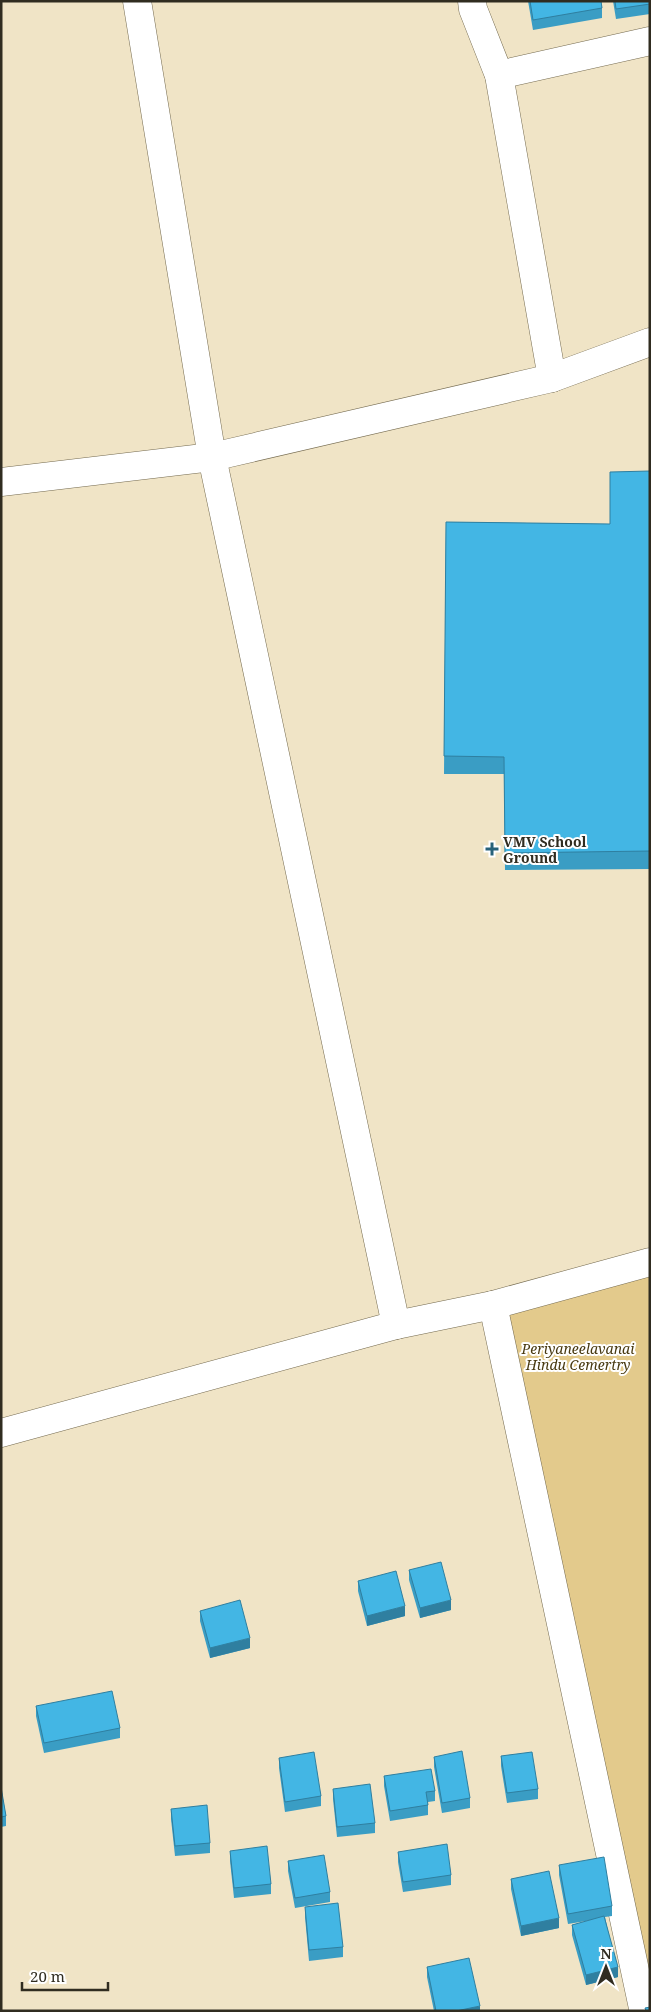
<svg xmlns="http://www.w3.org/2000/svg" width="651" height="2012" viewBox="0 0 651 2012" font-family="'Noto Serif',serif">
	<rect width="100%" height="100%" fill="#f0e4c6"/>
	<!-- green -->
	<polygon fill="#e3ca8c" points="650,1262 650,1985 493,1305"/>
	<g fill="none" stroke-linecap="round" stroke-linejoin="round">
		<!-- street casing -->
		<g stroke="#746a4f" stroke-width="29">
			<g id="street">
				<polyline points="137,1 212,457 396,1325"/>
				<polyline points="472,1 473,9 499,75 552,378"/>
				<polyline points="499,75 650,41"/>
				<polyline points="1,482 212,457 552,378 650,342"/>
				<polyline points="493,1305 643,2008"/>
				<polyline points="1,1433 396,1325 493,1305 650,1262"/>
			</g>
		</g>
		<!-- street -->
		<use href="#street" stroke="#fff" stroke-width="28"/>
	</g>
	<!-- wall -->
	<g fill="#3a9dc4">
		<polygon points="528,1 601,1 602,8 602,18 533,30"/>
		<polygon points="613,1 650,1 650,14 616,19"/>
		<polygon points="650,471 650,869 505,870 504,774 444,774 446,522 610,524"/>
		<polygon points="409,1570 451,1610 420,1618 409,1580"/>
		<polygon points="358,1581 405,1616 367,1626 358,1591"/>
		<polygon points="200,1611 250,1648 210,1658 200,1621"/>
		<polygon points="36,1706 120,1728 120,1738 44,1753 36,1716"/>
		<polygon points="501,1756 538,1789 538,1799 507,1803 501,1766"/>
		<polygon points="434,1757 470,1798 470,1808 442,1813 434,1767"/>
		<polygon points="279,1758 321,1796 321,1806 285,1812 279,1768"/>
		<polygon points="384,1776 435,1791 435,1801 428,1802 428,1815 390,1821 384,1786"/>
		<polygon points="1,1787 6,1816 6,1826 1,1827"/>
		<polygon points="333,1789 375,1823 375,1833 337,1837 333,1799"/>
		<polygon points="171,1809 210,1843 210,1853 175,1856 171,1819"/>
		<polygon points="230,1851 271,1884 271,1894 234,1898 230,1861"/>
		<polygon points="398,1852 451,1875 451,1885 403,1892 398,1862"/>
		<polygon points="288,1861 330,1892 330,1902 295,1908 288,1871"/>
		<polygon points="559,1865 612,1906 612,1916 605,1917 618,1977 586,1985 572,1935 572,1925 592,1920 568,1924 559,1875"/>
		<polygon points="511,1879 559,1928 521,1936 511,1889"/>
		<polygon points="305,1907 343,1947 343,1957 309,1961 305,1917"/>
		<polygon points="427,1967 480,2011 434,2011 427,1977"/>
	</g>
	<!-- shaded-wall -->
	<g fill="#2f7fa0">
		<polygon points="451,1600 451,1610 420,1618 420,1608"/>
		<polygon points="405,1606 405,1616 367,1626 367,1616"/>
		<polygon points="250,1638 250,1648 210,1658 210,1648"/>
		<polygon points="559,1918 559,1928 521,1936 521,1926"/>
		<polygon points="618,1967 618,1977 586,1985 586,1975"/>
		<polygon points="480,2006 480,2011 456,2011"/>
	</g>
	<!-- building -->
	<g fill="#43b6e4" stroke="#2f7fa0">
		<polygon points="530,1 601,1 602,8 533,20"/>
		<polygon points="615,1 650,1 650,4 616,9"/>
		<polygon points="650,471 650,851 505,853 504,757 444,756 446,522 610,524 610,472"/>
		<polygon points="441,1562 451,1600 420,1608 409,1570"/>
		<polygon points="396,1571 405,1606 367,1616 358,1581"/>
		<polygon points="240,1600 250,1638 210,1648 200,1611"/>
		<polygon points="112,1691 120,1728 44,1743 36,1706"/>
		<polygon points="462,1751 470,1798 442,1803 434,1757"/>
		<polygon points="314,1752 321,1796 285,1802 279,1758"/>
		<polygon points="532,1752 538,1789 507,1793 501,1756"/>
		<polygon points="431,1769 435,1791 426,1792 428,1805 390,1811 384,1776"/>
		<polygon points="370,1784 375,1823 337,1827 333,1789"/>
		<polygon points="1,1787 6,1816 1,1817"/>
		<polygon points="207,1805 210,1843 175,1846 171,1809"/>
		<polygon points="447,1844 451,1875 403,1882 398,1852"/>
		<polygon points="267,1846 271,1884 234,1888 230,1851"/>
		<polygon points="324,1855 330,1892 295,1898 288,1861"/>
		<polygon points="604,1857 612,1906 568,1914 559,1865"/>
		<polygon points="549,1871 559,1918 521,1926 511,1879"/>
		<polygon points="338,1903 343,1947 309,1950 305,1907"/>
		<polygon points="604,1916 618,1967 586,1975 572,1925"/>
		<polygon points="469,1958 480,2006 456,2011 436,2011 427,1967"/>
		<polygon points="650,2007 650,2011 646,2011 645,2008"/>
	</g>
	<!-- markers -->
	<path fill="#27617a" stroke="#fff" stroke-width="2" d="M489.5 841.5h5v5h5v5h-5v5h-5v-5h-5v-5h5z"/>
	<g text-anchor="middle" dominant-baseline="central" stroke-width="4" stroke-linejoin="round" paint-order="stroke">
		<!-- poi labels -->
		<g font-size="14" font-weight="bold" fill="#302c20" stroke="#fff" text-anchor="start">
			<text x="503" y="841">VMV School<tspan x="503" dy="16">Ground</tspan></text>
		</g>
		<!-- park labels -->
		<g font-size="14" font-style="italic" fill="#483910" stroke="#fff">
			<text x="578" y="1348">Periyaneelavanai<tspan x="578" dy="16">Hindu Cemertry</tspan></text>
		</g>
	</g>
	<!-- border -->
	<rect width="651" height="2012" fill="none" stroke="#302c20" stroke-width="5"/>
	<!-- north arrow -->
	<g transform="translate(606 1967)" stroke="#ffffff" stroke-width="4" paint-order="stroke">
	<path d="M0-4L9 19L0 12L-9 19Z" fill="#302c20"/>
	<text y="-8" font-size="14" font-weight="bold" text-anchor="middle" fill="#302c20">N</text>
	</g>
	<!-- scale -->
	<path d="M22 1982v8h86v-8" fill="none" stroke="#302c20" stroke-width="2.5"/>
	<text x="30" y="1982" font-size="15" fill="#302c20" stroke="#ffffff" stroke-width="4" paint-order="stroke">20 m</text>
</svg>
